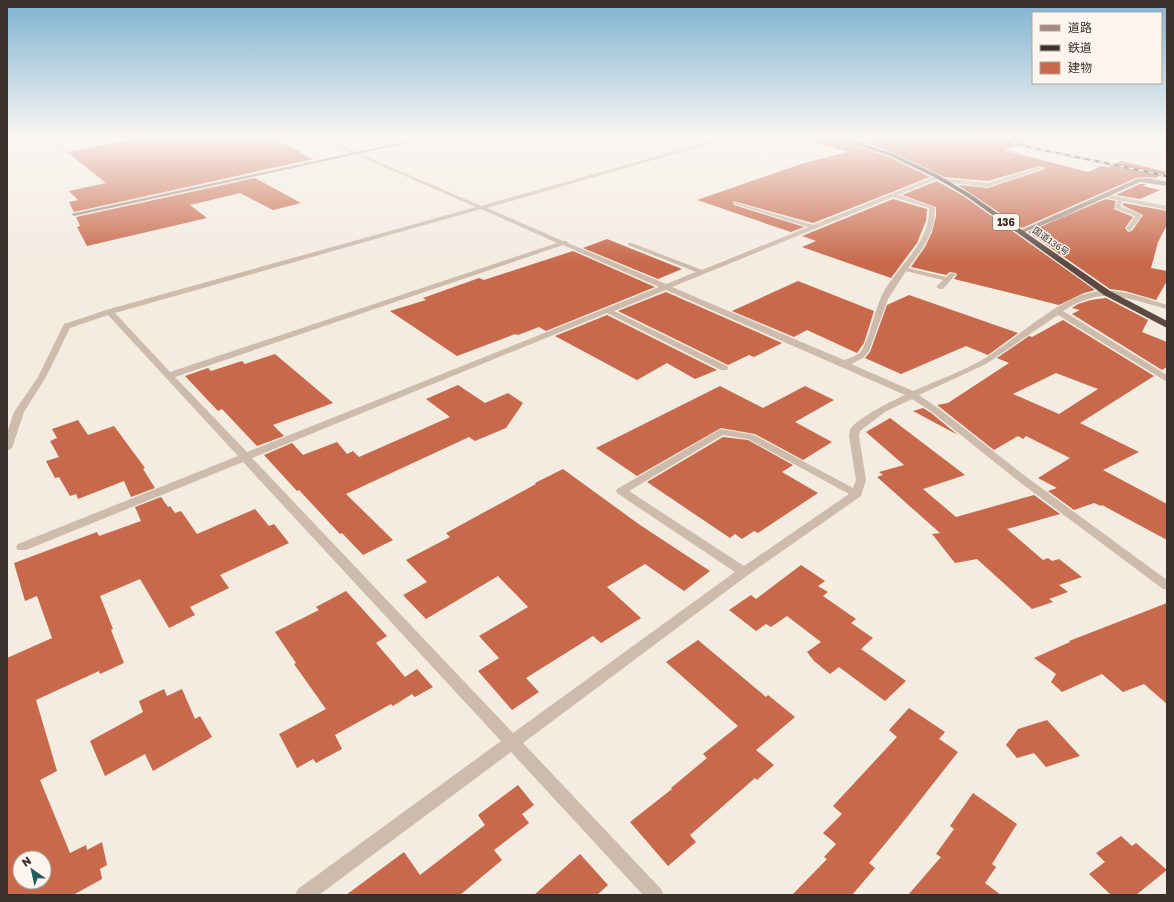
<svg xmlns="http://www.w3.org/2000/svg" width="1174" height="902" viewBox="0 0 1174 902" font-family="'Golos Text','Noto Sans JP',sans-serif">
	<rect width="100%" height="100%" fill="#f4ebe1"/>
	<!-- building -->
	<g fill="#c8694b" fill-rule="evenodd">
		<polygon points="143,137 269,137 302,152 299,153 313,159 74,212 69,202 78,200 69,191 106,183 67,152"/>
		<polygon points="815,137 832,137 889,157 930,177 813,223 733,201 734,205 804,227 791,232 697,200 804,163 848,152 815,142"/>
		<polygon points="876,137 1030,137 1031,140 1004,150 1088,172 1101,166 1109,167 1121,161 1167,172 1156,178 1147,177 1136,178 1022,228 958,185 988,188 1045,169 1045,167 1040,166 988,181 944,177 894,153 867,143"/>
		<polygon points="255,178 301,203 273,210 240,193 190,205 207,218 87,246 77,227 80,226 76,217"/>
		<polygon points="937,181 965,197 1095,290 1084,293 1059,305 954,279 957,275 956,273 950,272 946,275 911,267 925,247 932,232 936,216 936,207 902,195"/>
		<polygon points="1140,184 1146,184 1143,186 1160,190 1140,199 1116,195"/>
		<polygon points="893,199 927,209 926,221 917,243 891,278 802,247 816,241 802,236"/>
		<polygon points="1106,199 1116,201 1114,209 1133,217 1125,228 1128,232 1132,231 1143,215 1122,205 1124,203 1167,211 1167,225 1158,242 1151,268 1167,271 1167,281 1156,300 1125,291 1110,289 1028,232"/>
		<polygon points="607,239 682,269 658,279 583,248"/>
		<polygon points="573,251 655,287 546,331 539,327 518,335 515,334 457,356 390,311 426,300 423,298 479,278 484,280"/>
		<polygon points="798,281 874,311 864,343 857,353 807,330 794,337 732,311"/>
		<polygon points="666,292 782,343 754,357 749,355 728,365 618,311"/>
		<polygon points="909,295 1018,333 988,355 966,346 901,374 865,358 870,352 887,305"/>
		<polygon points="1106,298 1148,320 1142,332 1167,342 1167,367 1162,370 1072,314 1080,310 1072,308 1078,304 1091,300"/>
		<polygon points="607,315 717,370 695,379 667,363 637,380 555,336"/>
		<path d="M1063,320L1154,376L1080,423L1139,452L1103,470L1167,504V540L1102,505L1101,506L1094,503L1074,510L1048,491L1057,488L1038,478L1070,458L1026,436L1023,439L1018,436L994,450L937,405L948,403L1009,363L997,358L1029,336L1032,337ZM1056,373L1098,389L1059,414L1013,394Z"/>
		<polygon points="275,354 333,403 273,425 284,436 257,446 222,409 218,411 185,376 208,368 211,371 242,361 245,364"/>
		<polygon points="458,385 485,403 508,393 523,403 506,428 475,441 469,437 346,494 393,540 363,555 342,533 340,534 299,490 297,491 264,455 292,443 303,455 337,442 347,454 353,451 359,457 450,417 426,399"/>
		<polygon points="720,386 763,408 805,386 834,400 795,422 832,442 803,460 755,434 721,428 637,476 596,448"/>
		<polygon points="923,408 931,413 958,435 913,411"/>
		<polygon points="890,418 965,475 923,489 956,517 1034,495 1060,514 1007,529 1043,560 1048,558 1052,561 1059,559 1082,577 1059,585 1068,592 1049,599 1053,602 1032,609 977,559 955,563 932,534 940,533 877,477 883,475 879,472 904,465 866,432"/>
		<polygon points="78,420 88,435 114,426 145,468 143,469 155,488 131,497 124,481 78,499 76,494 70,496 59,477 55,478 46,461 59,457 50,441 57,438 52,429"/>
		<polygon points="723,437 748,440 793,465 782,472 818,493 758,533 754,531 742,539 735,534 730,538 647,482"/>
		<polygon points="563,469 640,525 710,571 684,591 645,564 607,587 641,618 601,643 593,636 526,678 539,692 512,710 478,671 499,658 479,636 528,607 498,576 426,619 403,595 427,582 406,560 450,537 446,533 536,484 535,483"/>
		<path d="M161,497L168,507L170,506L175,513L181,511L197,534L255,509L269,526L274,524L289,543L220,575L229,588L190,607L195,615L169,628L140,579L100,596L113,629L111,630L124,663L100,674L99,671L36,700L57,771L40,780L70,853L86,845L87,850L102,842L107,865L100,869L102,879L73,895H7V658L52,638L37,596L25,601L14,563L97,532L99,536L141,521L135,507ZM20,858H44V882H20Z"/>
		<polygon points="801,565 825,581 818,586 828,592 823,596 856,619 851,623 873,638 861,649 906,681 885,701 839,667 830,674 814,661 807,652 821,642 787,616 771,627 766,624 756,631 729,610 751,595 756,599"/>
		<polygon points="346,591 387,636 376,643 405,677 417,669 433,687 415,697 412,694 393,706 391,704 335,735 342,749 316,763 313,759 297,768 279,734 326,709 294,664 296,663 275,632 319,610 316,607"/>
		<polygon points="1167,603 1167,704 1144,684 1123,692 1102,674 1062,692 1051,682 1056,674 1034,658 1070,642 1069,641"/>
		<polygon points="698,640 766,697 768,695 795,717 756,750 774,765 757,780 755,778 690,835 696,842 668,866 630,822 672,789 671,788 707,758 703,754 738,726 666,662"/>
		<polygon points="164,689 167,696 182,689 195,719 200,716 212,737 153,771 145,754 105,776 90,741 143,712 139,701"/>
		<polygon points="909,708 945,732 939,739 958,752 899,827 869,863 875,868 852,895 792,895 827,859 824,857 836,844 823,833 842,814 833,806 897,737 889,730"/>
		<polygon points="1047,720 1080,756 1046,767 1034,753 1017,758 1006,745 1018,729"/>
		<polygon points="518,785 534,805 522,814 529,823 494,850 502,860 460,895 346,895 404,852 420,875 485,825 478,815"/>
		<polygon points="973,793 1017,824 992,864 996,867 985,883 1001,895 908,895 941,857 936,854 954,829 950,826"/>
		<polygon points="1121,836 1132,846 1136,843 1167,870 1136,895 1111,895 1089,874 1105,862 1096,853"/>
		<polygon points="580,854 608,885 597,895 534,895"/>
	</g>
	<g fill="none" stroke-linecap="round" stroke-linejoin="round">
		<!-- street -->
		<g fill="#cdbbac" fill-rule="evenodd">
			<polygon points="46,137 51,137 65,148 61,149"/>
			<path d="M315,137H321L481,206L725,137H733L487,208L563,241H567L568,243L666,284L696,272L628,245V243H632L702,270L808,227L734,204V202L813,225L936,176H940V178L898,195L935,207C936,231 923,249 908,268L946,277L951,273L956,274L943,289H940L936,287L943,280L906,271L888,299L869,351L863,358L851,364L913,391C938,380 964,371 987,357C1020,336 1060,296 1099,291C1121,288 1146,299 1167,305V309C1123,298 1105,285 1063,311L1167,375V382L1058,315L986,364L919,395L938,408L1025,476L1167,580V590L1163,589L1017,480L932,412L912,399L885,412L860,431L859,436L866,480L861,496L748,575L523,743L661,889L664,895H643L511,752L319,895H295L298,889L501,741L243,462L26,550H18L16,547L18,544L238,456L108,315L70,328L46,377L24,412L12,448L7,451V433L14,412L38,377L64,324L106,310L476,207ZM893,197L929,208C930,245 897,265 882,295C874,312 871,333 862,350C858,356 850,358 844,360L672,287ZM481,209L557,243L170,372L115,313ZM563,245L659,287L247,452L175,377ZM666,290L905,395C894,400 855,419 850,430C850,430 849,436 849,436L856,480L853,488L754,435L721,429L617,489L616,491L617,493L735,572L513,733L252,458L607,313L721,370H727L728,368L727,366L614,311ZM723,435L748,439L849,494L744,566L629,491Z"/>
			<polygon points="869,137 875,137 861,145 857,144"/>
			<polygon points="1147,137 1167,139 1167,141 1149,138"/>
			<polygon points="1040,167 1045,168 988,187 943,182 940,180 943,178 988,183"/>
			<polygon points="1104,194 1167,206 1167,210 1123,201 1120,206 1142,215 1131,230 1129,231 1126,229 1135,216 1115,208 1118,200 1102,197 1102,195"/>
		</g>
		<!-- secondary -->
		<g fill="#a18a7d" fill-rule="evenodd">
			<polygon points="426,137 435,137 74,216 71,214"/>
			<polygon points="1147,178 1167,182 1167,186 1140,182 1058,219 1022,233 1017,232 1137,179"/>
		</g>
		<!-- highway -->
		<polygon fill="#5c4a42" fill-rule="evenodd" points="833,137 842,137 894,154 940,176 970,194 1110,291 1167,321 1167,328 1104,295 966,196 936,178 890,156"/>
		<!-- rail casing -->
		<g stroke="#3b302b" stroke-width="2.5">
			<polyline id="rail" points="982,137 1167,176"/>
		</g>
		<!-- rail -->
		<use href="#rail" stroke="#fbf5ee" stroke-width="1.5" stroke-dasharray="5" stroke-linecap="butt"/>
	</g>
	<!-- sky -->
	<linearGradient id="sky" x2="0" y2="1"><stop stop-color="#7eb2d2"/><stop offset="0.52" stop-color="#faf6f2"/><stop offset="1" stop-color="#faf6f2" stop-opacity="0"/></linearGradient>
	<rect width="1174" height="263" fill="url(#sky)"/>
	<g text-anchor="middle" dominant-baseline="central" stroke-width="3" stroke-linejoin="round" paint-order="stroke">
		<!-- far-street labels -->
		<g font-size="9" fill="#3b302b" stroke="#fbf5ee">
			<text transform="translate(1051 241) rotate(35)">国道136号</text>
		</g>
		<!-- shield labels -->
		<rect fill="#fbf5ee" stroke="#756b66" stroke-width="1" x="993" y="214" width="26" height="16" rx="3"/>
		<g font-size="10" font-weight="bold" fill="#3b302b">
			<text x="1006" y="222">136</text>
		</g>
	</g>
	<!-- border -->
	<rect width="1174" height="902" fill="none" stroke="#3b302b" stroke-width="16"/>
	<!-- legend -->
	<rect x="1032" y="12" width="130" height="72" fill="#fbf5ee" stroke="#aea6a0"/>
	<rect x="1040" y="25" width="20" height="6" fill="#a18a7d" stroke="#aea6a0"/>
	<text x="1068" y="32" font-size="12" fill="#3b302b">道路</text>
	<rect x="1040" y="45" width="20" height="6" fill="#3b302b" stroke="#aea6a0"/>
	<text x="1068" y="52" font-size="12" fill="#3b302b">鉄道</text>
	<rect x="1040" y="62" width="20" height="12" fill="#c8694b" stroke="#aea6a0"/>
	<text x="1068" y="72" font-size="12" fill="#3b302b">建物</text>
	<!-- north arrow -->
	<g transform="translate(32 870) rotate(326)"><circle r="19" fill="#fbf5ee" stroke="#aea6a0"/>
	<path d="M0-3L7 15L0 10L-7 15Z" fill="#1f5a5e"/>
	<text y="-6" font-size="11" font-weight="bold" text-anchor="middle" fill="#3b302b">N</text>
	</g>
</svg>
